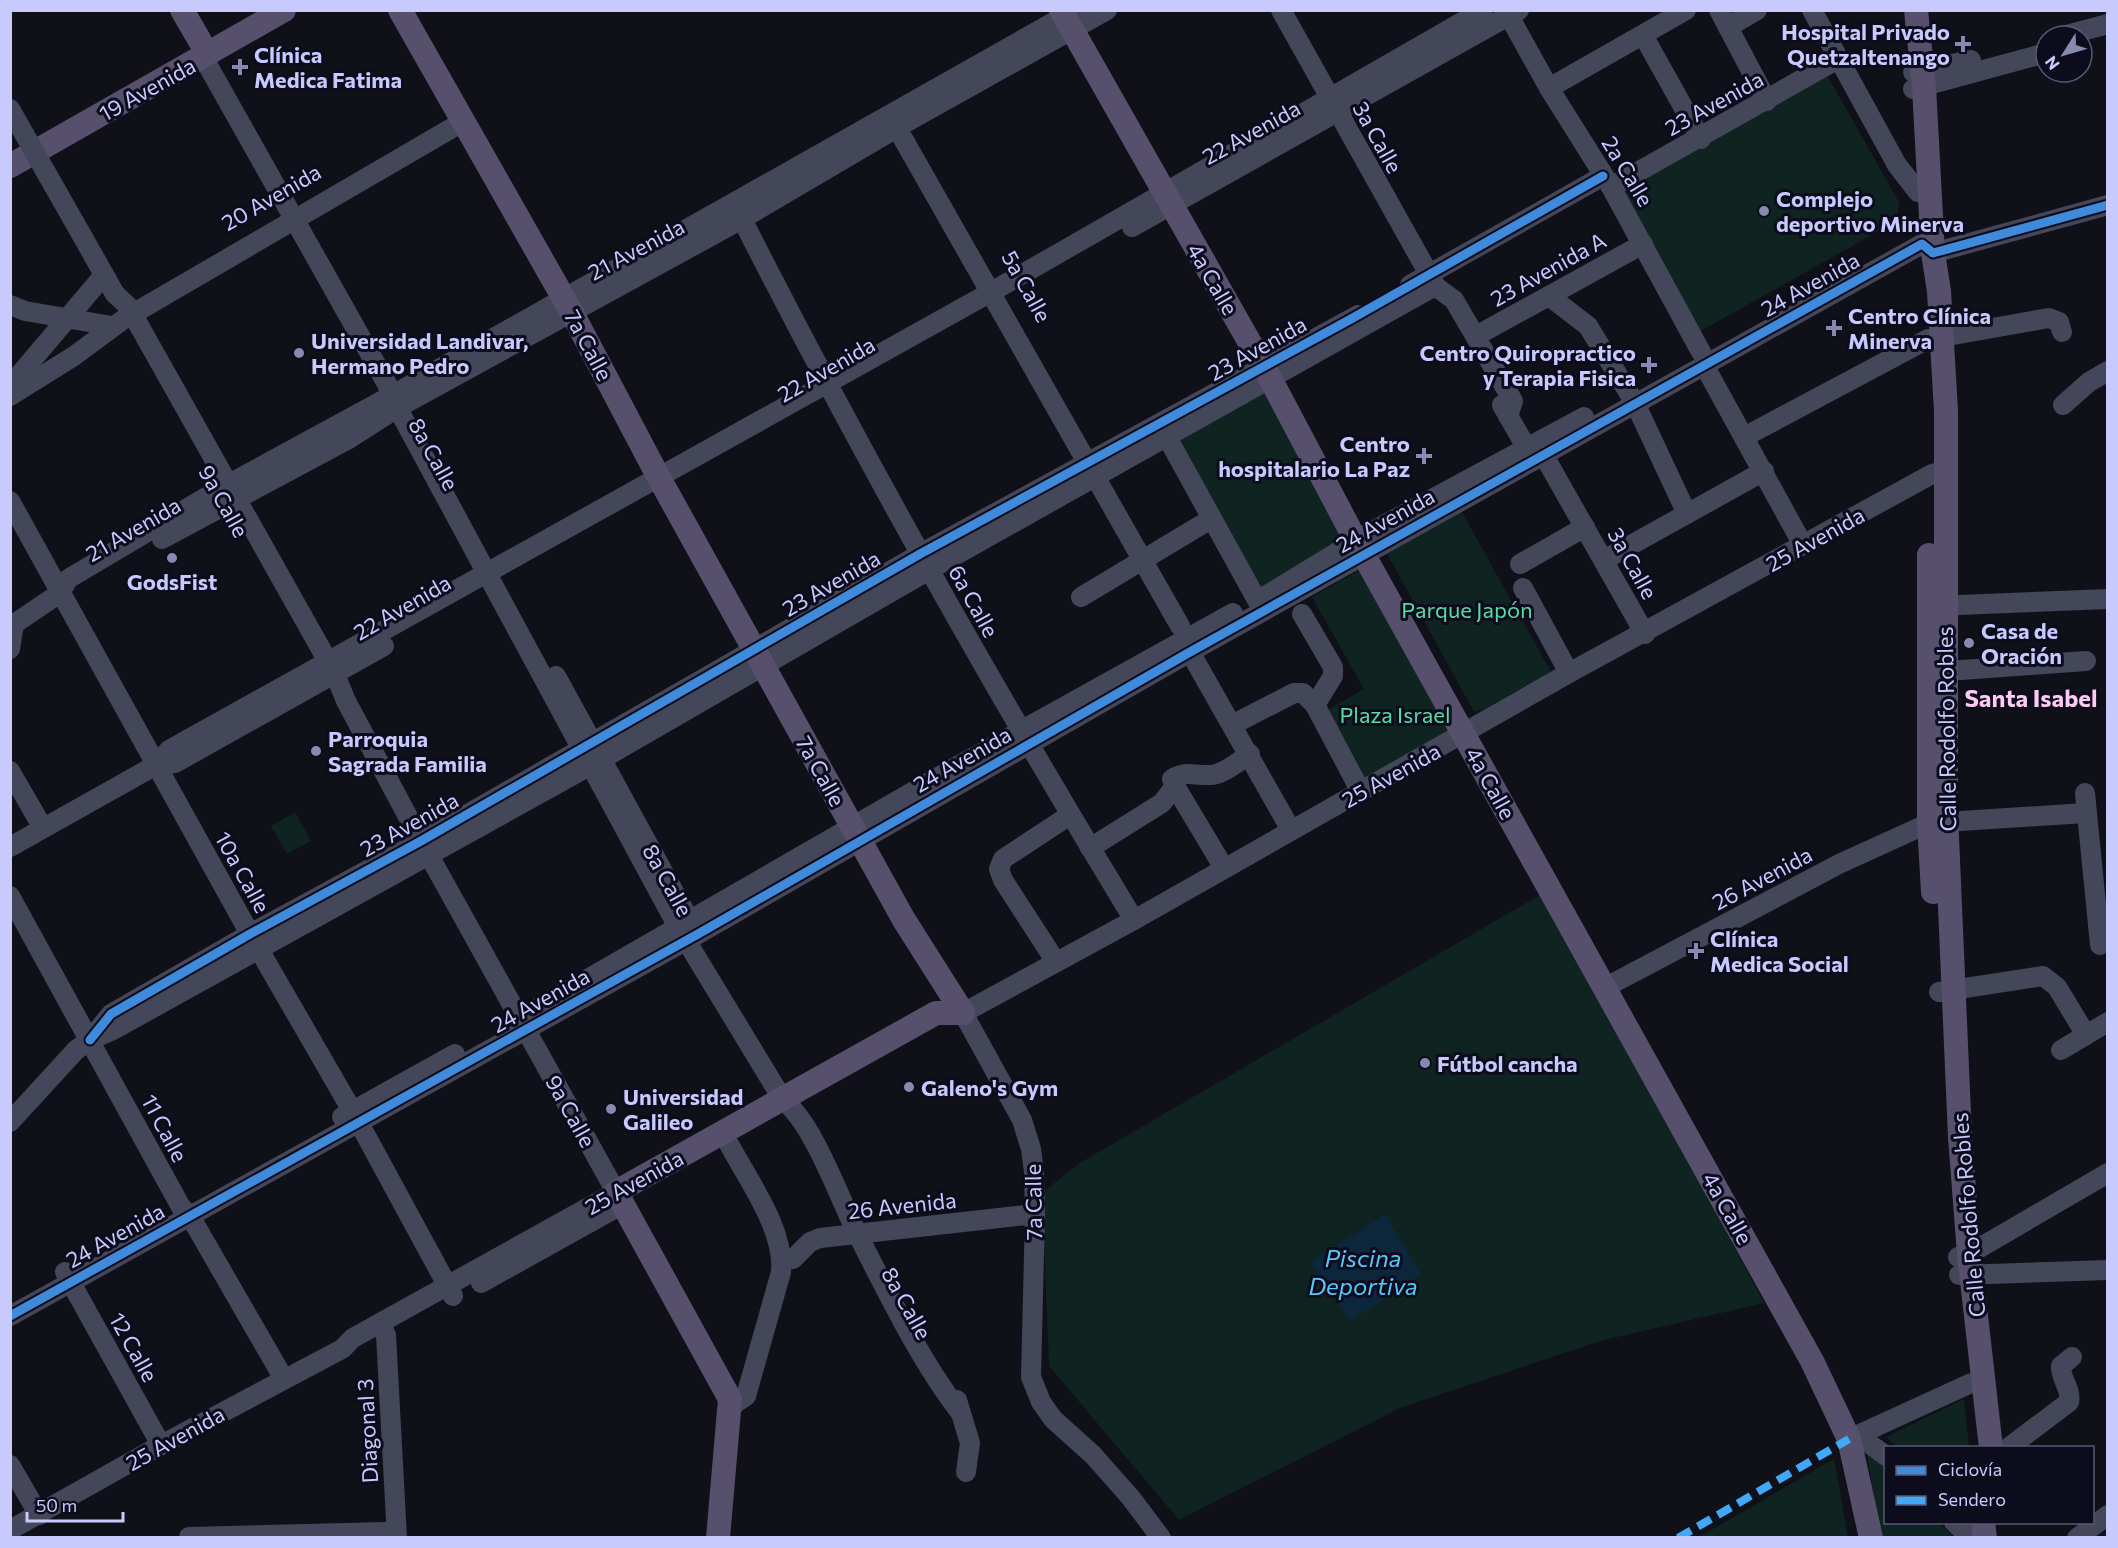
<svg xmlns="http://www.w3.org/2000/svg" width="2118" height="1548" viewBox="0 0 2118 1548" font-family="Commissioner,sans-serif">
	<rect width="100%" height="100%" fill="#101019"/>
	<!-- green -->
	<g fill="#0f2321">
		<polygon points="1826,73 1899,202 1897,221 1699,332 1618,189"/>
		<polygon points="1271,380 1356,541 1257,598 1169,436"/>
		<polygon points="1458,505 1551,672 1484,709 1474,712 1383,546"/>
		<polygon points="1360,570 1450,730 1361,781 1322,713 1364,689 1312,597"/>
		<polygon points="295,812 311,841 287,854 271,826"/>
		<polygon points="1545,892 1764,1303 1600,1341 1402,1407 1179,1520 1049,1366 1042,1193 1078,1164"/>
		<polygon points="1964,1399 1969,1447 1897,1447 1886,1437"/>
		<polygon points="1866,1450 1885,1467 1886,1522 1940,1523 1953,1537 1881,1537"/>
		<polygon points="1834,1459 1848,1537 1699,1537"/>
	</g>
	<!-- water -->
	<polygon fill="#0c263c" points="1385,1214 1421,1274 1351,1321 1310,1263"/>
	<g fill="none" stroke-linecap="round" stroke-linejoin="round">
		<!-- minor -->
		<g stroke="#44465a" stroke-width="20">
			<polyline points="1281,10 1435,285"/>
			<polyline points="1719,10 1767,101"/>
			<polyline points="1812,10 1897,165 1918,192"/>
			<polyline points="1509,16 1549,88 1611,187 1701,352"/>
			<polyline points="1728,27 1757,10"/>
			<polyline points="1643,35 1701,139"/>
			<polyline points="2063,36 2108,24"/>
			<path d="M203,57L387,384L391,396L678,927L783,1100C814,1124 839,1198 858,1235C887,1292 921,1362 960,1412"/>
			<polyline points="1913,72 1971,60"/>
			<polyline points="1549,88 1686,10"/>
			<polyline points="1913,89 2046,53"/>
			<polyline points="897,128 1180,626"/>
			<polyline points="1611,187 1838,59"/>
			<path d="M741,206L742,219C863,458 995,691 1134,920"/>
			<polyline points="1132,227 1519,10"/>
			<polyline points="1410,285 1603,176"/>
			<polyline points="1549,296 1588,326 1635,403 1687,514"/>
			<polyline points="10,305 25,311 112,326"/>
			<polyline points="1476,336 1643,244"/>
			<polyline points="1942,337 2049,318 2059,322 2062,332"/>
			<polyline points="1704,365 1803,545"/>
			<polyline points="10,386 104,275"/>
			<polyline points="10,396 74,356 124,319 464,121"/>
			<polyline points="1502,405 1526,447 1529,459"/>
			<polyline points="2063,405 2089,382 2108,371"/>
			<polyline points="1167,437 1263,611"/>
			<polyline points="1744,437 1928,339"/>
			<polyline points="1543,454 1645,634"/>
			<polyline points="10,501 250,934 358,1121 453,1296"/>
			<polyline points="162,539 347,440 397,408 742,219 907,122 1107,10"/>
			<polyline points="1604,560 1764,471"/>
			<polyline points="1520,564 1585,527"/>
			<polyline points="1523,588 1569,673"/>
			<polyline points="1081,597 1211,519"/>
			<polyline points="1262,598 1367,534 1584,417"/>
			<polyline points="1933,606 2108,599"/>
			<polyline points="14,624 60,593 68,579 218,490 398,392 1075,10"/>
			<polyline points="10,649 14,624"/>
			<polyline points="1190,652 1291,830"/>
			<polyline points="1933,672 2086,661"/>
			<polyline points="556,676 696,932"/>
			<polyline points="1315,705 1361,792"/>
			<polyline points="1232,725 1294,693 1303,693 1315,705 1333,676 1333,667 1302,614"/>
			<polyline points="156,765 175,763 384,646"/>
			<polyline points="10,771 43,828"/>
			<path d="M1175,786L1172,779C1187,770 1194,776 1210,775C1223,775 1239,761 1250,754"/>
			<polyline points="2085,793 2100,945"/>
			<polyline points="10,847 156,765 169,750 1000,287 1483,10"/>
			<polyline points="1090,848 1162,803 1175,786 1224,868"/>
			<polyline points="10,896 181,1207 190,1216 284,1379"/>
			<polyline points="1056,962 1003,880 999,869 1003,859 1070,815"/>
			<polyline points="1604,988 1839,864 1929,823 2085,813"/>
			<polyline points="1939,992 2043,976 2057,987 2086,1035"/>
			<polyline points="539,1007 954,768 1233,613"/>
			<polyline points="90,1040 111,1014 250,934 421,841 920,554 1358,315"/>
			<polyline points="2061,1050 2108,1022"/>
			<polyline points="342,1117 455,1054"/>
			<polyline points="10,1122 76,1050 90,1040 113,1030 602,759 929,570 1435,286 1454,300 1513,401 1508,416"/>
			<path d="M729,1144C748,1180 785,1230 781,1272L746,1396L730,1407"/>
			<polyline points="782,1257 793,1259 810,1242 820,1238 1035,1214"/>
			<polyline points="1958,1257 1969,1254 2108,1173"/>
			<polyline points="65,1272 161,1445"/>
			<polyline points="1959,1275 2108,1270"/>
			<polyline points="481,1283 623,1204"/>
			<polyline points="10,1316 698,934 1190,652 1922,244 1933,253 2108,205"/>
			<polyline points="380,1324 386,1335 397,1538"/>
			<polyline points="957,1400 970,1443 966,1472"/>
			<polyline points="1859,1436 1886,1456"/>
			<polyline points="1849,1439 1969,1384 1985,1380"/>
			<path d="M2008,1448L2069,1402C2072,1389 2060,1379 2061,1366L2072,1357"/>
			<polyline points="10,1465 39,1515"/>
			<polyline points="1954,1522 1970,1538"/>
			<polyline points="10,1530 161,1445 342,1349 353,1338 616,1192 421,841 346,701 335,674 128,306 115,294 93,255"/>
			<polyline points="189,1537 386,1532"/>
			<polyline points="1161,1538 1131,1498 1093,1455 1053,1419 1041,1402 1031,1377 1035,1214 1034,1172 1031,1149 1022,1120 963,1013 1134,920 1569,673 1932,474 1946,470"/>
			<polyline points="2077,1538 2108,1515"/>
		</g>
		<!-- major -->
		<g stroke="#57506d" stroke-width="24">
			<polyline points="182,10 200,41"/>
			<polyline points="400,10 571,311 658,476 904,920 963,1013"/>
			<polyline points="1061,10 1271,380 1356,541 1812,1361 1849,1439 1871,1538"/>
			<polyline points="1916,10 1924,87 1933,253 1939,291 1946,411 1946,814 1960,1137 1969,1254 1991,1448"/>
			<polyline points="10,166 284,10"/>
			<polyline points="1929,555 1929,823 1933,892"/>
			<polyline points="1983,1522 1985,1538"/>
			<polyline points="718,1538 730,1399 616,1192 936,1013 963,1013"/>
		</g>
		<!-- minor-bridge -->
		<polyline stroke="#44465a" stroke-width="20" points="10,109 93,255"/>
		<!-- quiet -->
		<polyline stroke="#3fa9f5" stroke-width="8" stroke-dasharray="15 8" stroke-linecap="butt" points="1678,1538 1849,1439"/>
		<!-- cycleway casing -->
		<g stroke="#0c0c1d" stroke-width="13">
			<g id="cycleway">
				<polyline points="90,1040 111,1014 250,934 421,841 920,554 1351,319 1603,176"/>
				<polyline points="10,1316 698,934 1190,652 1922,244 1933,253 2108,205"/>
			</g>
		</g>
		<!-- cycleway -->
		<use href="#cycleway" stroke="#408adc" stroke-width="9"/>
	</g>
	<!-- markers -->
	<g fill="#8889ae" stroke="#0c0c1d" stroke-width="2">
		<path d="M1960 35h6v6h6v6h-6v6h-6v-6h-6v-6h6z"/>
		<path d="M237 58h6v6h6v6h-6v6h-6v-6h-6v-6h6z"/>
		<circle cx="1764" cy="211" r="6"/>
		<path d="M1831 319h6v6h6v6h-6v6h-6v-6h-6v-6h6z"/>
		<circle cx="299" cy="353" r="6"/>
		<path d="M1646 356h6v6h6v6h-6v6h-6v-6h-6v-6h6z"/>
		<path d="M1421 447h6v6h6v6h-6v6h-6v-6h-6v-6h6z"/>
		<circle cx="172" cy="558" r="6"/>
		<circle cx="1969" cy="643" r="6"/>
		<circle cx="316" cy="751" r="6"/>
		<path d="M1693 942h6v6h6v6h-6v6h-6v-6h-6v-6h6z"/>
		<circle cx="1425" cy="1063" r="6"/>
		<circle cx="909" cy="1087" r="6"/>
		<circle cx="611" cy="1109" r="6"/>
	</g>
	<g text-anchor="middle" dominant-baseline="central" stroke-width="6" stroke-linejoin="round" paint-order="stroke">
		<!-- poi labels -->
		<g font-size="22" font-weight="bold" fill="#c8cafe" stroke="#0c0c1d" text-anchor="start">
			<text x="1950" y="31" text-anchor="end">Hospital Privado<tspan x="1950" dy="25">Quetzaltenango</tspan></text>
			<text x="254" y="54">Clínica<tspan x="254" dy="25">Medica Fatima</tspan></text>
			<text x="1776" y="198">Complejo<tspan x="1776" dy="25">deportivo Minerva</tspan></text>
			<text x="1848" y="315">Centro Clínica<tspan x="1848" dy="25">Minerva</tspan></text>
			<text x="311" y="340">Universidad Landivar,<tspan x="311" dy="25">Hermano Pedro</tspan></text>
			<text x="1636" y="352" text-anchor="end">Centro Quiropractico<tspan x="1636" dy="25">y Terapia Fisica</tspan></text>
			<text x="1410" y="443" text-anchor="end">Centro<tspan x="1410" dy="25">hospitalario La Paz</tspan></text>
			<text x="172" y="581" text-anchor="middle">GodsFist</text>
			<text x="1981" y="630">Casa de<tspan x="1981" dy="25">Oración</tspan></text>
			<text x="328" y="738">Parroquia<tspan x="328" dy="25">Sagrada Familia</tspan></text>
			<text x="1710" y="938">Clínica<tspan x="1710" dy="25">Medica Social</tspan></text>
			<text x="1437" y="1063">Fútbol cancha</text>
			<text x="921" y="1087">Galeno's Gym</text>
			<text x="623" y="1096">Universidad<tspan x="623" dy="25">Galileo</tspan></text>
		</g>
		<!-- street labels -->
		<g font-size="22" fill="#c8cafe" stroke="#0c0c1d">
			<text transform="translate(147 89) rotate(-29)">19 Avenida</text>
			<text transform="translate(1714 103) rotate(-29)">23 Avenida</text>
			<text transform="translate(1251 132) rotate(-29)">22 Avenida</text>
			<text transform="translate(1378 137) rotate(61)">3a Calle</text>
			<text transform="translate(1628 171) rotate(59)">2a Calle</text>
			<text transform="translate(271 197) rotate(-30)">20 Avenida</text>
			<text transform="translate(636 249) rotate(-28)">21 Avenida</text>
			<text transform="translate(1548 269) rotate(-29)">23 Avenida A</text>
			<text transform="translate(1213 279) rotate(60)">4a Calle</text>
			<text transform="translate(1810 284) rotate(-29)">24 Avenida</text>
			<text transform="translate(1027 286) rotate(61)">5a Calle</text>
			<text transform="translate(589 345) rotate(62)">7a Calle</text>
			<text transform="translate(1257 348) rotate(-29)">23 Avenida</text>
			<text transform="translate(826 369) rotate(-30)">22 Avenida</text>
			<text transform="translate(434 454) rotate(61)">8a Calle</text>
			<text transform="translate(224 501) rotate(61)">9a Calle</text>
			<text transform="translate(1385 520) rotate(-29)">24 Avenida</text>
			<text transform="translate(133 529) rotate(-30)">21 Avenida</text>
			<text transform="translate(1815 539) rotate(-29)">25 Avenida</text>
			<text transform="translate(1633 563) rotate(61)">3a Calle</text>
			<text transform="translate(831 583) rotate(-30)">23 Avenida</text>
			<text transform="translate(974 601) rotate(61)">6a Calle</text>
			<text transform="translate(402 607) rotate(-30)">22 Avenida</text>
			<text transform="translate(1946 729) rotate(-91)">Calle Rodolfo Robles</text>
			<text transform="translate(962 759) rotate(-30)">24 Avenida</text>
			<text transform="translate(821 771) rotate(61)">7a Calle</text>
			<text transform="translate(1391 775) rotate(-29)">25 Avenida</text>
			<text transform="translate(1491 783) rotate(61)">4a Calle</text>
			<text transform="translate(409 824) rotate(-29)">23 Avenida</text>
			<text transform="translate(243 872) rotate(61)">10a Calle</text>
			<text transform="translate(1762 878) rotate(-28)">26 Avenida</text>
			<text transform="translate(668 880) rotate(61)">8a Calle</text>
			<text transform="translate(540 1000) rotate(-29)">24 Avenida</text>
			<text transform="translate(571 1111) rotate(61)">9a Calle</text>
			<text transform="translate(165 1128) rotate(62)">11 Calle</text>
			<text transform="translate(634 1182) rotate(-29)">25 Avenida</text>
			<text transform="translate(1033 1202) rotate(-91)">7a Calle</text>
			<text transform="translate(902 1205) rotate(-6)">26 Avenida</text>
			<text transform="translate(1728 1208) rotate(61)">4a Calle</text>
			<text transform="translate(1968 1215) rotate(-95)">Calle Rodolfo Robles</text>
			<text transform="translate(115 1235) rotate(-29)">24 Avenida</text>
			<text transform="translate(907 1303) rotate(61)">8a Calle</text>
			<text transform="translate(134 1347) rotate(61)">12 Calle</text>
			<text transform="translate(367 1431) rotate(-93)">Diagonal 3</text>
			<text transform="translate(175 1438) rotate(-29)">25 Avenida</text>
		</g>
		<!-- park labels -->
		<g font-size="22" fill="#57dca7" stroke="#0c0c1d">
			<text x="1467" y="609">Parque Japón</text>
			<text x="1395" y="714">Plaza Israel</text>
		</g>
		<!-- neighbourhood labels -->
		<g font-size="24" font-weight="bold" fill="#fecaf3" stroke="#0c0c1d">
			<text x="2031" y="697">Santa Isabel</text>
		</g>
		<!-- water labels -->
		<g font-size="24" font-style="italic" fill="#58c8fc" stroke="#0c0c1d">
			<text x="1363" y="1257">Piscina<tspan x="1363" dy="28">Deportiva</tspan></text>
		</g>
	</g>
	<!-- border -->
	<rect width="2118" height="1548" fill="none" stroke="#c8cafe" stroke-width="24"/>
	<!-- legend -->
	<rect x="1884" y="1446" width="210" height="78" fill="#0c0c1d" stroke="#575877" stroke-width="1.5"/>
	<rect x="1896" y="1466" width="30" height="9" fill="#408adc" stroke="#575877" stroke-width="1.5"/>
	<text x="1938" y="1476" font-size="18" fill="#c8cafe">Ciclovía</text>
	<rect x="1896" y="1496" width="30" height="9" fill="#3fa9f5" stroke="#575877" stroke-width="1.5"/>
	<text x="1938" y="1506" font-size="18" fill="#c8cafe">Sendero</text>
	<!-- north arrow -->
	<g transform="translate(2064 54) rotate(233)"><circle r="28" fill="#0c0c1d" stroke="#575877" stroke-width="1.5"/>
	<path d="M0-4.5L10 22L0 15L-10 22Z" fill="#8889ae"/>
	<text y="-9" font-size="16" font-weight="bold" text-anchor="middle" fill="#c8cafe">N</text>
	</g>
	<!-- scale -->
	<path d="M27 1512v9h96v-9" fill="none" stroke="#c8cafe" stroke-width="3"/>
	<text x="36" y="1512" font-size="18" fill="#c8cafe" stroke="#0c0c1d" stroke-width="4.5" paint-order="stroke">50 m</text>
</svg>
